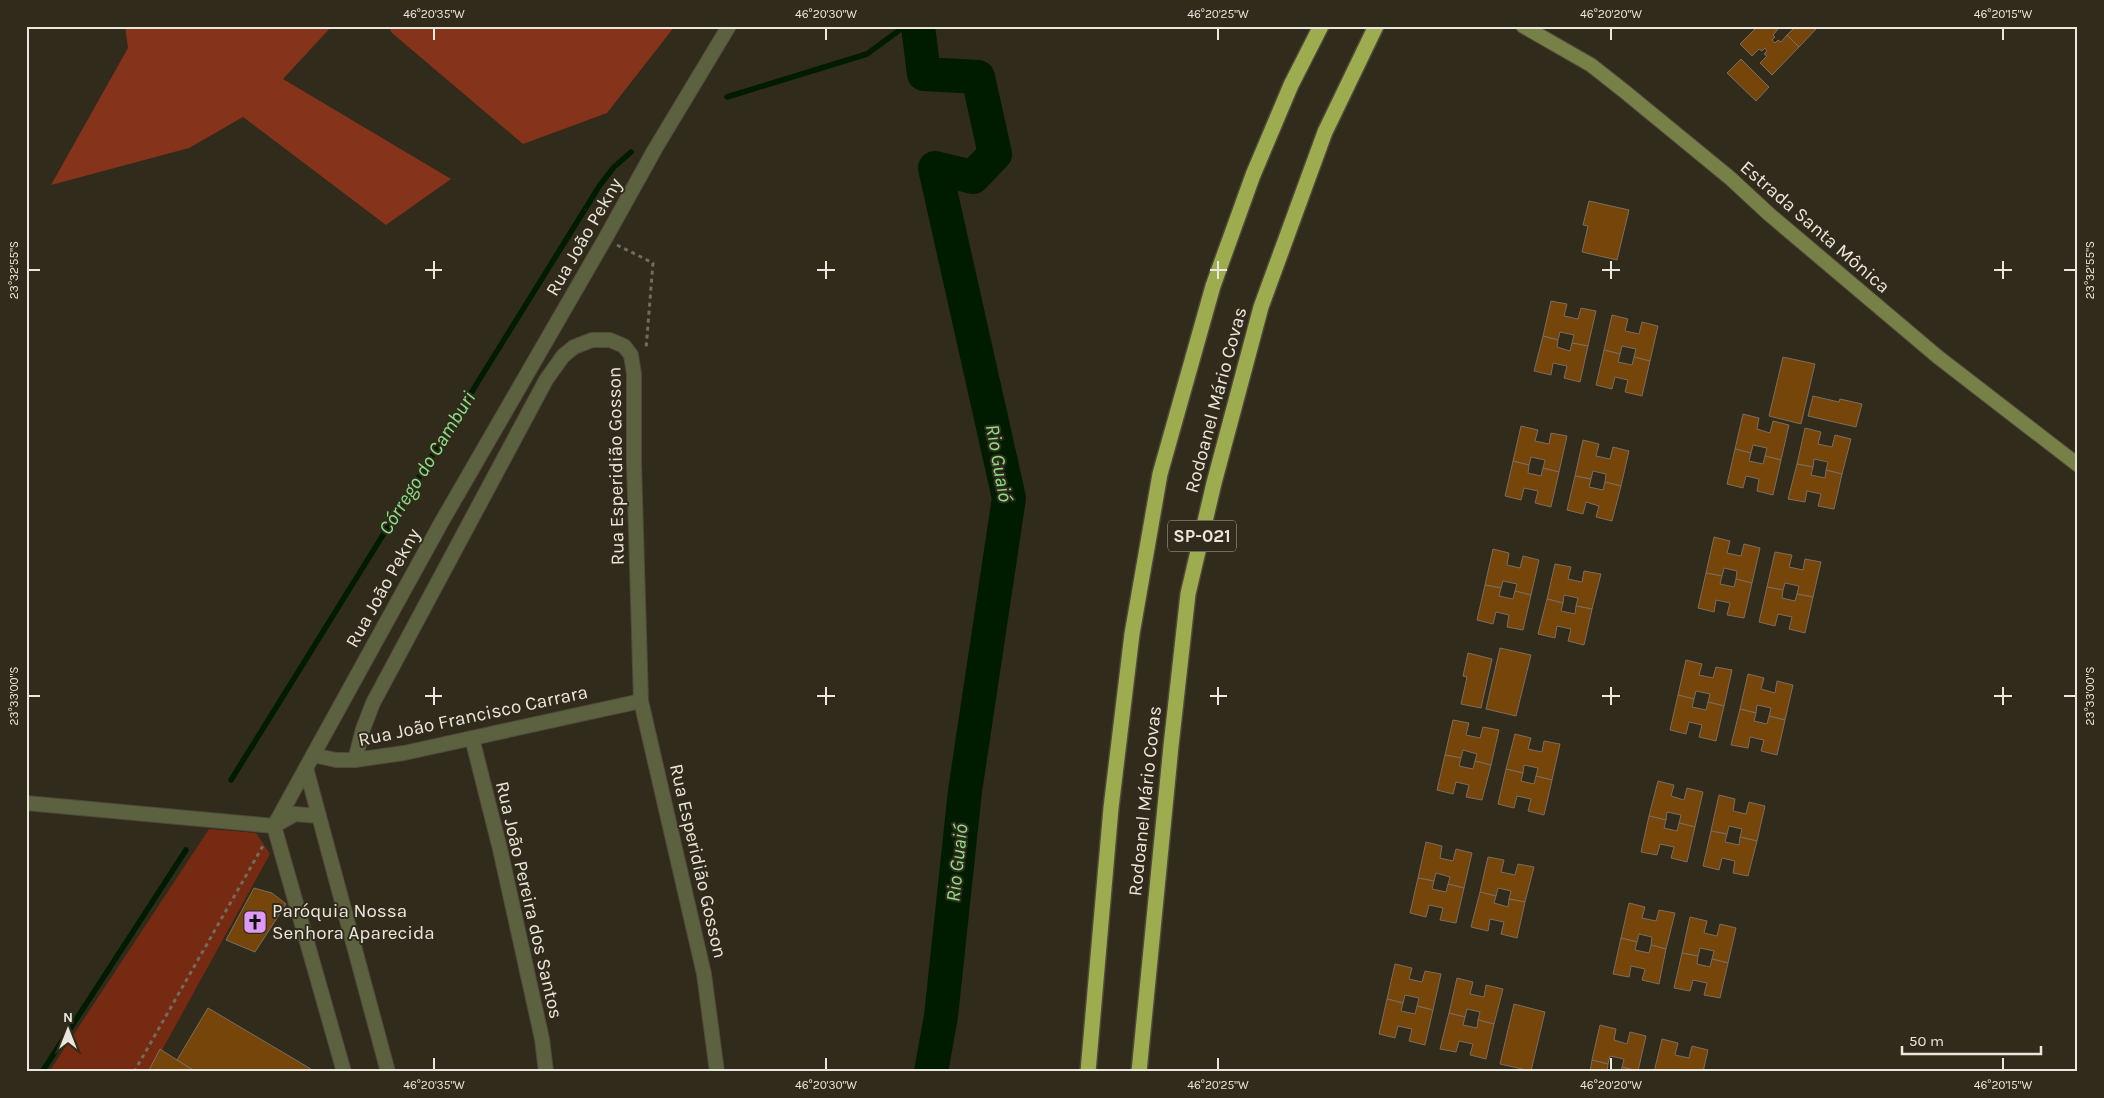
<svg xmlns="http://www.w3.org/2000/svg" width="2104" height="1098" viewBox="0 0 2104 1098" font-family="Karla,sans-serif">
	<rect width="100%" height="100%" fill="#312b1c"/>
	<!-- green -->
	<polygon fill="#762a11" points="209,829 256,833 270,854 150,1072 49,1072"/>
	<!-- forest -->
	<g fill="#85331a">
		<polygon points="125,26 332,26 283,79 451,179 386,225 243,117 189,148 51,185 128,48"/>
		<polygon points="388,26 675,26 607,113 523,144 392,33"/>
	</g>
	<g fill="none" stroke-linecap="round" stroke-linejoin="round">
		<!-- stream -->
		<g stroke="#001c00" stroke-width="5.5">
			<polyline points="727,97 867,54 905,26"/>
			<polyline points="231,780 600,185 614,167 631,152"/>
			<polyline points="42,1072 186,850"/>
		</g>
		<!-- river -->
		<polyline stroke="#001c00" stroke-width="34" points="918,26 924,74 978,77 995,154 973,177 935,168 1009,498 965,791 941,1016 931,1072"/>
	</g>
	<!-- building -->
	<g fill="#764509" stroke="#7c6d60">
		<polygon points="1758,26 1778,26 1779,28 1773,35 1775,37 1772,40 1775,43 1778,40 1781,42 1787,35 1799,47 1772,75 1760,63 1767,56 1764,54 1767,51 1765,48 1762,51 1759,49 1752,56 1740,44"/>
		<polygon points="1791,26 1819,26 1799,47 1787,35 1794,28"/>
		<polygon points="1741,59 1769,87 1756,101 1727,73"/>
		<polygon points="1589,201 1629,210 1617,260 1582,252 1588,226 1583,225"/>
		<polygon points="1551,301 1567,304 1564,316 1578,319 1581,308 1596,311 1588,346 1572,343 1574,335 1560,332 1558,340 1543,336"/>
		<polygon points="1612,315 1628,319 1625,331 1639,334 1642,322 1658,326 1650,361 1634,357 1636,349 1622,346 1620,354 1604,350"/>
		<polygon points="1543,336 1558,340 1557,347 1570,351 1572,343 1588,346 1580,382 1564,378 1567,366 1553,363 1551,375 1534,371"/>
		<polygon points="1604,350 1620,354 1618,362 1632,365 1634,357 1650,361 1642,396 1625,392 1628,380 1615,377 1612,389 1596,385"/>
		<polygon points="1783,357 1815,364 1801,424 1769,416"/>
		<polygon points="1813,396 1839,402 1840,399 1862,404 1856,427 1808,416"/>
		<polygon points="1743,414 1759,418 1757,429 1770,433 1773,421 1789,425 1781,460 1765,456 1767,448 1753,445 1751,453 1735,449"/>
		<polygon points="1521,426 1538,430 1535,441 1549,444 1551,433 1567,436 1559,472 1543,468 1545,460 1531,457 1529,465 1513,461"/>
		<polygon points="1805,428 1821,432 1818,444 1832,447 1835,435 1851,439 1842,474 1826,470 1828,462 1814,459 1813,467 1797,464"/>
		<polygon points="1583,440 1599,444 1596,456 1610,459 1613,447 1629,451 1621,486 1605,482 1606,474 1593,471 1591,479 1575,476"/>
		<polygon points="1735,449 1751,453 1749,461 1763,464 1765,456 1781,460 1773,495 1757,491 1759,479 1746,476 1743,488 1727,484"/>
		<polygon points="1513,461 1529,465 1528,473 1541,476 1543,468 1559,472 1551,507 1535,503 1538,491 1524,488 1521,500 1505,496"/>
		<polygon points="1797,464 1813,467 1811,475 1825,478 1826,470 1842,474 1834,509 1818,506 1821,494 1807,491 1805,502 1788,499"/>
		<polygon points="1575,476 1591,479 1589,487 1603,490 1605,482 1621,486 1612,521 1596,517 1599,506 1586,502 1583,514 1567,510"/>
		<polygon points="1714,537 1730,541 1727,553 1741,556 1744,544 1760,548 1752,583 1736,579 1737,571 1724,568 1722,576 1706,573"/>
		<polygon points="1493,549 1509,553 1507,565 1520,568 1523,556 1539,560 1531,595 1515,591 1517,584 1503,581 1501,588 1485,585"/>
		<polygon points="1775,552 1792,555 1789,567 1803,570 1805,559 1821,562 1813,597 1797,594 1799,586 1785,583 1783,590 1767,587"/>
		<polygon points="1555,564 1571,567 1568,579 1582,582 1584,571 1601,574 1592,609 1576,606 1578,598 1564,595 1563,603 1547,599"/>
		<polygon points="1706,573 1722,576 1720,584 1734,587 1736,579 1752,583 1744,618 1727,615 1730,603 1716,600 1714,612 1698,608"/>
		<polygon points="1485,585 1501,588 1499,596 1513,599 1515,591 1531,595 1523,630 1507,627 1509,615 1496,612 1493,624 1477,620"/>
		<polygon points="1767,587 1783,590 1782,598 1795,601 1797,594 1813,597 1805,633 1789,629 1792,617 1778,614 1775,626 1759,622"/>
		<polygon points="1547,599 1563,603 1561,611 1575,614 1576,606 1592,609 1584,645 1568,641 1571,629 1557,626 1555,638 1538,634"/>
		<polygon points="1500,648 1531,655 1516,716 1486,709"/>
		<polygon points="1468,653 1492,659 1481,708 1461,704 1467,677 1463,676"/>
		<polygon points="1686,660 1702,664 1699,675 1713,678 1716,667 1732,670 1724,706 1708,702 1710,694 1696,691 1694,699 1678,695"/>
		<polygon points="1748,674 1764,678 1761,689 1775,693 1777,681 1793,685 1785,720 1769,716 1771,708 1757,705 1756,713 1740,709"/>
		<polygon points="1678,695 1694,699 1692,707 1706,710 1708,702 1724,706 1716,741 1699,737 1702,725 1689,722 1686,734 1670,730"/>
		<polygon points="1740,709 1756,713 1754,721 1767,724 1769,716 1785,720 1777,755 1761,751 1764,740 1750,737 1748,748 1731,745"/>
		<polygon points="1453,720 1469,723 1466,735 1480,738 1483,727 1499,730 1491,765 1475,761 1477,754 1463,750 1461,758 1445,755"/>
		<polygon points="1515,734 1531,738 1528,749 1542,752 1544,741 1560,744 1552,780 1536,776 1538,768 1524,765 1523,773 1506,769"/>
		<polygon points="1445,755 1461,758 1459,766 1473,769 1475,761 1491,765 1482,800 1466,797 1469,785 1456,782 1453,794 1437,790"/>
		<polygon points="1506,769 1523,773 1521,781 1534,784 1536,776 1552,780 1544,815 1528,811 1531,799 1517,796 1514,808 1498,804"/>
		<polygon points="1658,781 1674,785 1671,796 1684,800 1687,788 1703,792 1695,827 1679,823 1681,815 1667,812 1666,820 1649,816"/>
		<polygon points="1719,795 1735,799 1733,811 1746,814 1749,802 1765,806 1757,841 1740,837 1742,829 1729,826 1727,834 1711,831"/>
		<polygon points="1649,816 1666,820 1664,828 1677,831 1679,823 1695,827 1687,862 1671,858 1674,847 1660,844 1657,855 1641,852"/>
		<polygon points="1711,831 1727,834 1725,842 1739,845 1740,837 1757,841 1748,876 1733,873 1735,861 1722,858 1719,870 1703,866"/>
		<polygon points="1426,842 1442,846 1440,858 1453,861 1456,849 1472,853 1464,888 1448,884 1450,877 1436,873 1434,881 1418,878"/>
		<polygon points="1488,857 1504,860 1501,872 1515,875 1518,864 1534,867 1525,902 1509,899 1511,891 1498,888 1496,896 1480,892"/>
		<polygon points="1418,878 1434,881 1432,889 1446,892 1448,884 1464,888 1456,923 1440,920 1443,908 1429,905 1426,917 1410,913"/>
		<polygon points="254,888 272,893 286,904 255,952 226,940"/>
		<polygon points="1480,892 1496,896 1494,903 1508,907 1509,899 1525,902 1517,938 1501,934 1504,922 1490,919 1488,931 1471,927"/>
		<polygon points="1629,903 1645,907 1642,918 1656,921 1659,910 1675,913 1666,949 1651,945 1652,937 1639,934 1637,942 1621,938"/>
		<polygon points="1690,917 1707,921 1704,933 1717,936 1720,924 1736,928 1728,963 1712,959 1714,951 1700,948 1698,956 1682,953"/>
		<polygon points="1621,938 1637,942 1635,950 1649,953 1651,945 1666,949 1659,984 1642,980 1645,969 1631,966 1629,977 1613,974"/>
		<polygon points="1682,953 1698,956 1697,964 1710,967 1712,959 1728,963 1720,998 1704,995 1707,983 1693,980 1690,991 1674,988"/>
		<polygon points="1395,964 1412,968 1409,979 1422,982 1425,971 1441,974 1433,1010 1417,1006 1419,998 1405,995 1403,1003 1387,999"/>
		<polygon points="1457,978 1473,982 1470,994 1484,997 1486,985 1503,989 1494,1024 1478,1020 1480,1012 1467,1009 1465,1017 1449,1013"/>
		<polygon points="1387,999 1403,1003 1401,1011 1415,1014 1417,1006 1433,1010 1425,1045 1409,1041 1412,1029 1398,1026 1395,1038 1379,1034"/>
		<polygon points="1514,1004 1545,1012 1531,1071 1500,1064"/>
		<polygon points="208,1008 311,1069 311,1072 196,1072 177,1060"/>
		<polygon points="1449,1013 1465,1017 1463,1025 1477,1028 1478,1020 1494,1024 1486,1059 1470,1055 1473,1044 1459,1041 1456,1052 1440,1049"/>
		<polygon points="1600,1025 1616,1029 1614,1040 1627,1044 1630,1032 1646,1036 1638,1071 1622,1067 1624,1059 1610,1056 1608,1064 1592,1060"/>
		<polygon points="1662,1039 1678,1043 1675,1055 1689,1058 1692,1046 1708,1050 1703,1072 1654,1072"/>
		<polygon points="160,1049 177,1060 196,1072 148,1072"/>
		<polygon points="1592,1060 1608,1064 1607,1072 1590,1072"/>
		<polygon points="1622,1067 1638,1071 1638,1072 1621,1072"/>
	</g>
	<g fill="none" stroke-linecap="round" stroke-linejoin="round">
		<!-- minor casing -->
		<g stroke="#4f493b" stroke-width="16">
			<g id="minor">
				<polyline points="472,738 500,849 542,1039 546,1072"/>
				<polyline points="313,755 336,760 355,760 404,753 641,701"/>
				<polyline points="355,760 363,729 373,703 546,380 563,356 574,347 592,340 610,340 624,346 631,355 634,374 634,464 641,701 704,974 717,1072"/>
				<polyline points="306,768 388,1072"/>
				<polyline points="319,816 295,814 274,826 344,1072"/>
			</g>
		</g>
		<!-- tertiary casing -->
		<g stroke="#4f493b" stroke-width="16">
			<polyline id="tertiary" points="26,803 274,826 441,523 605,239 655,149 729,26"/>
		</g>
		<!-- secondary casing -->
		<g stroke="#4f493b" stroke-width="16">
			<polyline id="secondary" points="1523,26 1591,65 1624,91 1730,178 1770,215 1938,357 2078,465"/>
		</g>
		<!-- motorway casing -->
		<g stroke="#4f493b" stroke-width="18">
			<g id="motorway">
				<polyline points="1088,1072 1111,808 1132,634 1160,474 1213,286 1253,175 1291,85 1321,26"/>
				<polyline points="1139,1072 1171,746 1188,594 1214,483 1261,307 1325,132 1376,26"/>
			</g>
		</g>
		<!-- path -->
		<g stroke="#716c5f" stroke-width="3" stroke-dasharray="4 4" stroke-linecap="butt">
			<polyline points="617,245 653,263 646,349"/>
			<polyline points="134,1072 264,844"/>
		</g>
		<!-- minor -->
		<use href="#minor" stroke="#5c623f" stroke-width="14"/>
		<!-- tertiary -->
		<use href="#tertiary" stroke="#5c623f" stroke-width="14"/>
		<!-- secondary -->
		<use href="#secondary" stroke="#778047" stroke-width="14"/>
		<!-- motorway -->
		<use href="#motorway" stroke="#9eac50" stroke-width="15"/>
	</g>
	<!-- ticks -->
	<path fill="none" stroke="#ebe7dd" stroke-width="2" d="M434,28V40M826,28V40M1218,28V40M1611,28V40M2003,28V40M434,261V279M826,261V279M1218,261V279M1611,261V279M2003,261V279M28,270H40M425,270H442M817,270H835M1210,270H1227M1602,270H1620M1994,270H2012M2064,270H2076M434,687V705M826,687V705M1218,687V705M1611,687V705M2003,687V705M28,696H40M425,696H442M817,696H835M1210,696H1227M1602,696H1620M1994,696H2012M2064,696H2076M434,1058V1070M826,1058V1070M1218,1058V1070M1611,1058V1070M2003,1058V1070"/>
	<!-- icons -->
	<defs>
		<g id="church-square" transform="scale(1.25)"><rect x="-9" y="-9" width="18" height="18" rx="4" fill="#dd99f3" stroke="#312b1c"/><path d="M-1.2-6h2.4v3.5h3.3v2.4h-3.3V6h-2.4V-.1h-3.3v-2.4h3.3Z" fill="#111"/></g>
	</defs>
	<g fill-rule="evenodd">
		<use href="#church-square" x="255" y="922"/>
	</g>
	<g text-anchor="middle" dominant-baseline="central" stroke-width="4" stroke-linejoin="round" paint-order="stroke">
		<!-- shield labels -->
		<rect fill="#312b1c" stroke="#b3afa3" stroke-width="1" x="1168" y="520.5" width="68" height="31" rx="4"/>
		<g font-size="18" font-weight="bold" fill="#ebe7dd">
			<text x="1202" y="536">SP-021</text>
		</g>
		<!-- street labels -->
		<g font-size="19" fill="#ebe7dd" stroke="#312b1c">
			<text transform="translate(1815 227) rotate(41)">Estrada Santa Mônica</text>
			<text transform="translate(584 237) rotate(-60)">Rua João Pekny</text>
			<text transform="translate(1216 400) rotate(-75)">Rodoanel Mário Covas</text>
			<text transform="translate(616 466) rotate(-91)">Rua Esperidião Gosson</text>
			<text transform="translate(383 588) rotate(-61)">Rua João Pekny</text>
			<text transform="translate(473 716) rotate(-12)">Rua João Francisco Carrara</text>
			<text transform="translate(1145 801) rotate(-84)">Rodoanel Mário Covas</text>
			<text transform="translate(698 861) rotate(77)">Rua Esperidião Gosson</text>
			<text transform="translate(529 900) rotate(77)">Rua João Pereira dos Santos</text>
		</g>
		<!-- poi labels -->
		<g font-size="19" fill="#ebe7dd" stroke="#312b1c" text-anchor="start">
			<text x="272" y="911">Paróquia Nossa<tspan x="272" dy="22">Senhora Aparecida</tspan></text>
		</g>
		<!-- water labels -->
		<g font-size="20" font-style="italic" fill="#8ae187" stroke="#312b1c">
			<text transform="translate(427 463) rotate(-58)">Córrego do Camburi</text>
			<text transform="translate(999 463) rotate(80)">Rio Guaió</text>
			<text transform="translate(957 863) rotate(-84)">Rio Guaió</text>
		</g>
	</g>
	<!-- border -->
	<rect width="2104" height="1098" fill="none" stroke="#312b1c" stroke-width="55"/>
	<!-- north arrow -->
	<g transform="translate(68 1030)" stroke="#312b1c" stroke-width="4" paint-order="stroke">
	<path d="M0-4L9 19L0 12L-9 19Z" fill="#ebe7dd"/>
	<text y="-8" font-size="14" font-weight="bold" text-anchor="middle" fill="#ebe7dd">N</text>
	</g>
	<!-- scale -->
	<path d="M1902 1046v8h139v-8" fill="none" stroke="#ebe7dd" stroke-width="2.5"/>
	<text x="1909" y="1046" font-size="15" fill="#ebe7dd" stroke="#312b1c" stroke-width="4" paint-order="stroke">50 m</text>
	<rect x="28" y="28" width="2048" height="1042" fill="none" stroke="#ebe7dd" stroke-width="2"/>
	<g font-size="12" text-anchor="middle" fill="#ebe7dd">
		<text x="434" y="18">46°20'35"W</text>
		<text x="826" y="18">46°20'30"W</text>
		<text x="1218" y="18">46°20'25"W</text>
		<text x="1611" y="18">46°20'20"W</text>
		<text x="2003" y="18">46°20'15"W</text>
		<text transform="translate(14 270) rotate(-90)" y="4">23°32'55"S</text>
		<text transform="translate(2090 270) rotate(-90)" y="4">23°32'55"S</text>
		<text transform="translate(14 696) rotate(-90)" y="4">23°33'00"S</text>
		<text transform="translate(2090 696) rotate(-90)" y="4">23°33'00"S</text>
		<text x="434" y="1089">46°20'35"W</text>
		<text x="826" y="1089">46°20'30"W</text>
		<text x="1218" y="1089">46°20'25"W</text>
		<text x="1611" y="1089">46°20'20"W</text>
		<text x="2003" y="1089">46°20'15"W</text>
	</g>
</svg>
